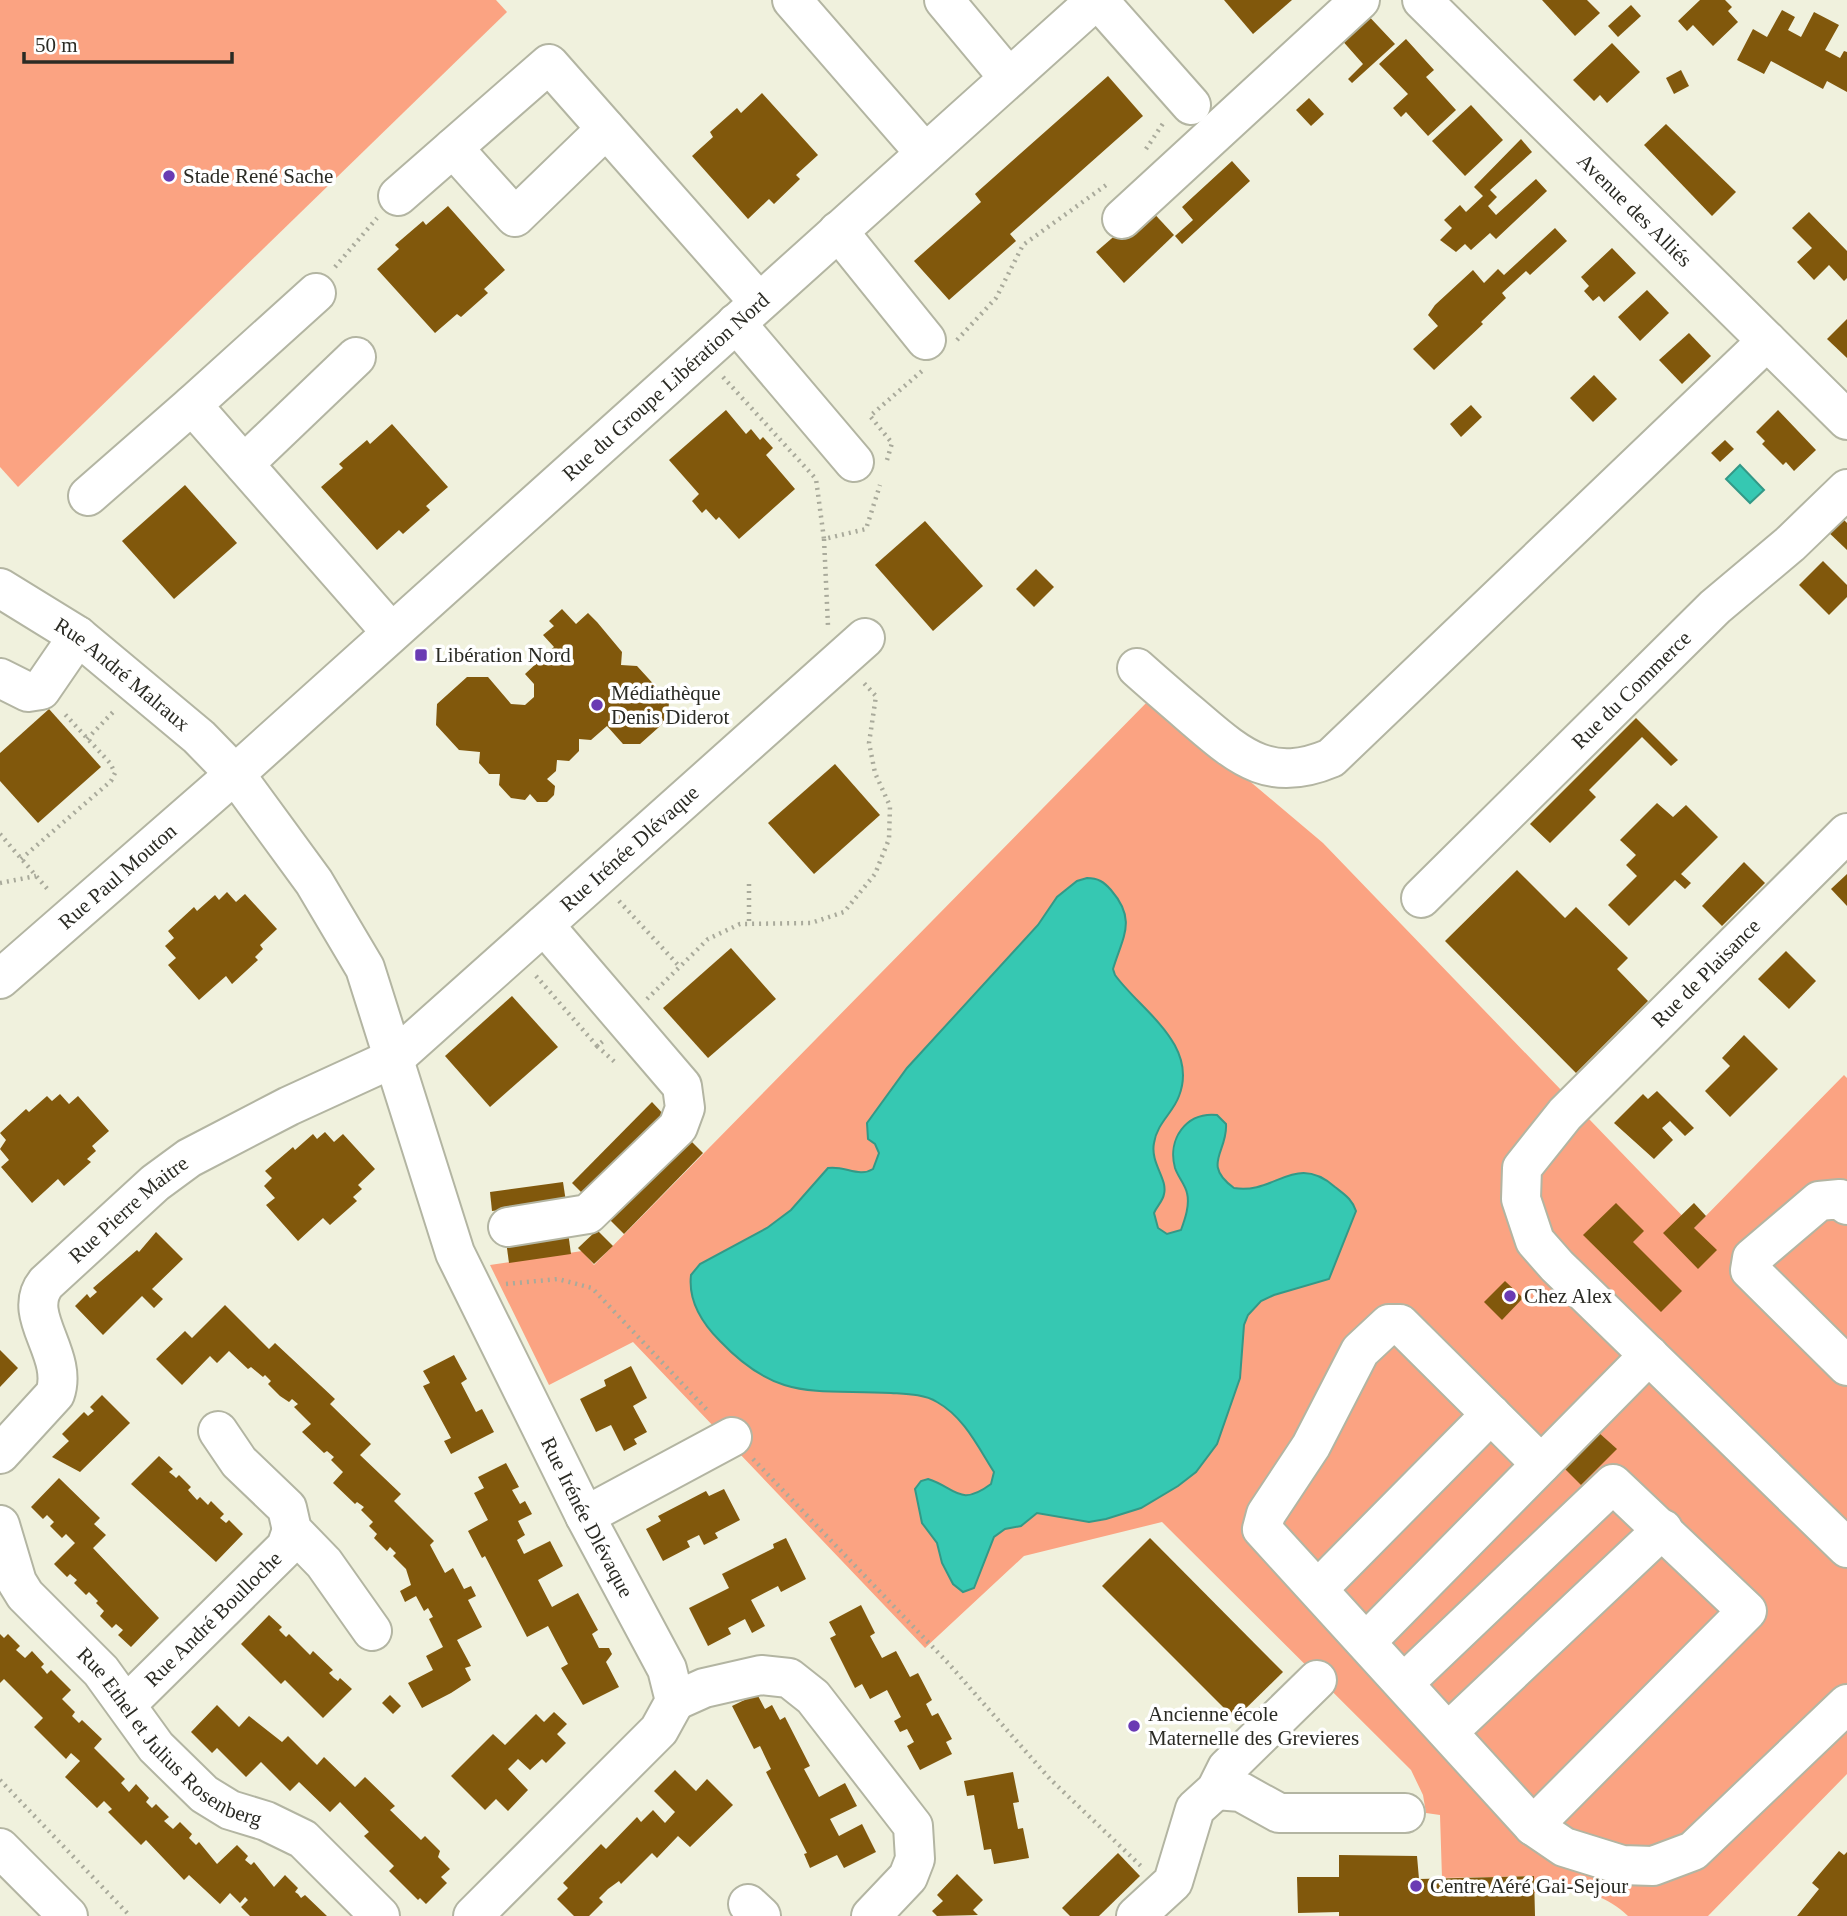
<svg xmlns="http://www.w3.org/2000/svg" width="1847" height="1916" viewBox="0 0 1847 1916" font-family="'Times New Roman',serif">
	<rect width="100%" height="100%" fill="#f0f1dd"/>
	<!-- green -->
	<g fill="#fba382">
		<polygon points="0,0 496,0 507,12 18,487 0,467"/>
		<path d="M1151,698L1323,843L1694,1228L1844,1075L1847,1078V1774L1708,1916H1628C1597,1887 1574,1892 1534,1893V1876L1442,1878L1440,1815L1426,1813L1423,1795L1411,1770L1162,1522L1024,1556L925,1648L633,1342L549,1385L490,1265L582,1251L594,1265Z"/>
	</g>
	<!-- water -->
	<g fill="#36c8b2" stroke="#339987" stroke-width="2">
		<polygon points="1740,465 1764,490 1750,503 1726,479"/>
		<path d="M1087,878C1098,878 1104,882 1111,890C1137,920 1123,936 1113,969L1115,975C1140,1010 1199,1044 1179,1096C1173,1113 1157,1123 1154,1143C1150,1163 1168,1179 1164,1194C1163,1201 1157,1206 1154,1213L1158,1228L1167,1234L1181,1230C1185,1219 1190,1205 1187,1193C1185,1184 1178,1177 1175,1168C1167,1139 1186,1112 1217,1115L1226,1124C1228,1152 1201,1164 1234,1188C1275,1195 1295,1152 1335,1187C1345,1195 1352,1199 1356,1211L1329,1279L1274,1295L1261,1301L1248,1315L1244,1325L1240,1378L1217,1444L1196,1472L1178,1486L1141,1508L1106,1519L1089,1522L1037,1513L1021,1526L1005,1529L994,1537L974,1588L963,1592L953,1584L942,1563L937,1543L922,1523L915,1489L921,1481L928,1479C955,1487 959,1508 991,1484L994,1472C978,1447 964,1417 937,1402C924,1394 906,1394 891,1393C814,1389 778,1402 720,1341C702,1323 688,1301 691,1275L700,1264L767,1228L791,1210L828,1168C844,1165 859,1178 873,1169L879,1153L875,1144L868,1139L867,1123L907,1068L1038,925L1057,897L1077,881Z"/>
	</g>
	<!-- building -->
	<g fill="#81580c">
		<polygon points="1224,0 1292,0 1253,34"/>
		<polygon points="1542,0 1587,0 1600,13 1575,36"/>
		<polygon points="1700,0 1725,0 1732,7 1728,11 1738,22 1713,46 1693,25 1687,31 1678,21"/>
		<polygon points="1631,5 1641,16 1618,37 1608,26"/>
		<polygon points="1363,10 1395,44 1352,83 1348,79 1363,64 1340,38"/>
		<polygon points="1782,10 1795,17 1788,30 1801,37 1814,12 1839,25 1825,50 1840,58 1844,51 1847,52 1847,92 1827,81 1823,89 1771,61 1764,74 1737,60 1753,29 1767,37"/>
		<polygon points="1406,39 1434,70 1426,77 1456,110 1428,136 1406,112 1401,117 1393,108 1408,94 1379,64"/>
		<polygon points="1612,43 1640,72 1607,103 1600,95 1594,101 1573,80"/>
		<polygon points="1681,70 1689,86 1674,94 1666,78"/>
		<polygon points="1108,76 1143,116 1010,234 1016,241 949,300 914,261 981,202 975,194"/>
		<polygon points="762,93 818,155 796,175 800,179 774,204 769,199 748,219 692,156 713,137 710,132 737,108 741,113"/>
		<polygon points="1309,98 1324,114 1311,126 1296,110"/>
		<polygon points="1471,105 1503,140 1465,176 1432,141"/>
		<polygon points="1666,124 1736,192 1712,216 1644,145"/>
		<polygon points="1521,139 1532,152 1490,190 1497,197 1488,206 1496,215 1536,179 1547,191 1496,239 1490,233 1471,250 1465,244 1456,252 1440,240 1452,228 1444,220 1460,205 1466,212 1483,196 1474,187"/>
		<polygon points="1232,161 1250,181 1182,244 1175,236 1193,220 1182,207"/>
		<polygon points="448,206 505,270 484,289 488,293 461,317 457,314 435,333 377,269 399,249 395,245 423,221 426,225"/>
		<polygon points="1148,207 1174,235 1124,283 1096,252"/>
		<polygon points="1809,212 1847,251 1847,278 1844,281 1829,265 1814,280 1797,262 1812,248 1792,228"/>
		<polygon points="1555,228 1567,241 1530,275 1526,271 1502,293 1506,298 1481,322 1483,324 1434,370 1413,349 1438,326 1428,315 1435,305 1473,270 1484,283 1498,269 1504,275"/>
		<polygon points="1612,248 1636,273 1604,302 1599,296 1593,301 1584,291 1589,286 1581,277"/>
		<polygon points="1647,290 1669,313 1640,341 1618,317"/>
		<polygon points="1847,319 1847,358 1827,339"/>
		<polygon points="1689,333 1711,356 1682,384 1659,360"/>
		<polygon points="1594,375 1617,399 1593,422 1570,398"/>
		<polygon points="1471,405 1482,417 1461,437 1450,424"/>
		<polygon points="726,410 746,434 751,429 760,440 763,437 773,448 766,455 795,489 739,539 719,517 716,520 706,509 702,513 692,501 699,494 669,460"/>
		<polygon points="1778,410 1816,450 1794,471 1786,462 1783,465 1762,444 1765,441 1756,432"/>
		<polygon points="392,424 448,487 426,506 430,510 403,534 399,530 377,550 321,487 343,468 339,464 367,440 370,444"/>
		<polygon points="1725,440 1734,449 1720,462 1711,453"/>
		<polygon points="185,485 237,543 174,599 122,541"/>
		<polygon points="1838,514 1847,523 1847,550 1824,528"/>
		<polygon points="925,521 983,586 933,631 875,565"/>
		<polygon points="1823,561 1847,585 1847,597 1829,615 1799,585"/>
		<polygon points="1036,569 1054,587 1034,607 1016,589"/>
		<polygon points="562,609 576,624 588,613 597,622 622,652 621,665 637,666 669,701 668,719 640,744 623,744 607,726 591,740 579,739 579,751 569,761 557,760 556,771 547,779 555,786 554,795 547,802 537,802 530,794 525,800 511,798 499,785 500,774 489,774 479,763 480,752 459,750 436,725 437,704 467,677 488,677 511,704 525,705 534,697 534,684 525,674 554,647 543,635 554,626 549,621"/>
		<polygon points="49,709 101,767 38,823 0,781 0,753"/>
		<polygon points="1636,718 1678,760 1671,766 1642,737 1589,790 1596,797 1550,843 1530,824"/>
		<polygon points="835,764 880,815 814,874 768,823"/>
		<polygon points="1657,803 1673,817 1686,805 1718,837 1681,874 1691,883 1685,889 1675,880 1629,926 1608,905 1637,876 1626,865 1636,855 1620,840"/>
		<polygon points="1744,862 1765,883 1722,926 1702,906"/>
		<polygon points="1517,870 1565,918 1576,907 1628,958 1617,969 1648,1001 1576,1073 1445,941"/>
		<polygon points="1847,874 1847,906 1831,889"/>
		<polygon points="227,892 236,902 245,894 277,929 260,945 263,949 255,957 258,960 232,984 226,976 199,1000 168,965 176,958 165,946 174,938 168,931 194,907 197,911 215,895 219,900"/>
		<polygon points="731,948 776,999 708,1058 663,1008"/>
		<polygon points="1786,951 1816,981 1789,1009 1758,979"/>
		<polygon points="512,996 558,1047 490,1107 445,1056"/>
		<polygon points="1744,1035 1778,1069 1730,1117 1705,1091 1730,1066 1722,1058"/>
		<polygon points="1657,1091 1694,1128 1685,1136 1670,1121 1662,1128 1673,1140 1654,1159 1614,1123 1643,1094 1648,1099"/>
		<polygon points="60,1094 69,1104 78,1096 109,1131 92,1146 96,1151 87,1159 91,1162 64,1186 58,1179 32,1203 1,1167 9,1160 0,1149 6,1140 0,1133 26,1109 29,1112 47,1096 52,1101"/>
		<polygon points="652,1102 666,1117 587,1198 572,1183"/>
		<polygon points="325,1132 334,1142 343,1134 375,1169 358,1185 362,1189 353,1197 357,1201 330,1225 323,1218 298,1241 266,1205 275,1198 264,1186 272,1178 265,1171 293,1147 295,1150 313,1134 317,1139"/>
		<polygon points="687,1137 703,1153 624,1234 608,1218"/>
		<polygon points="563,1182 566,1202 492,1211 490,1192"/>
		<polygon points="1616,1203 1644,1231 1633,1242 1682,1291 1661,1312 1583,1235"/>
		<polygon points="1694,1203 1706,1216 1694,1228 1717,1250 1698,1269 1663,1233"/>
		<polygon points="597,1230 613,1246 594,1264 578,1248"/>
		<polygon points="156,1232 183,1259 152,1289 163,1299 154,1308 142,1296 103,1335 75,1306 87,1294 90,1298 97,1292 93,1288 137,1250 139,1252"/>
		<polygon points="568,1232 571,1254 509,1263 506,1241"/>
		<polygon points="1505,1281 1523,1298 1502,1320 1484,1302"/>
		<polygon points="225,1305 269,1349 275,1343 335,1399 330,1404 371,1444 360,1455 401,1494 394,1501 434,1541 430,1545 445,1573 453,1568 464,1589 471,1586 476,1596 468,1600 482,1627 457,1640 471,1666 465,1668 471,1680 451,1693 422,1708 408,1683 433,1670 426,1656 443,1647 429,1619 433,1617 428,1608 424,1611 416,1596 405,1602 400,1591 411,1585 406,1569 393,1556 396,1553 390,1547 387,1551 374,1538 377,1534 369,1526 373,1522 361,1510 364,1507 357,1502 355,1504 333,1483 343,1472 331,1460 334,1457 327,1451 324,1453 302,1432 311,1424 294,1407 298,1404 292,1399 289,1402 280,1396 268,1384 271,1381 265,1375 263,1377 251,1367 248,1369 229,1351 217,1363 210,1356 182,1385 156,1359 185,1331 192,1338"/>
		<polygon points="0,1350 18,1368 0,1387"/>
		<polygon points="454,1355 467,1379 461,1383 476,1412 482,1409 494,1432 451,1454 444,1441 451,1438 423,1386 430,1383 423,1371"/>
		<polygon points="631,1366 647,1398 633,1406 647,1432 634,1439 637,1444 624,1451 611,1425 596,1432 580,1399 606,1386 604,1380"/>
		<polygon points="102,1395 130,1423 80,1472 52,1457 69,1441 62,1434 84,1412 88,1416 94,1411 90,1407"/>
		<polygon points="1598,1432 1617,1449 1581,1485 1563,1467"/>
		<polygon points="159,1456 173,1469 169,1472 174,1476 176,1478 179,1475 191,1487 188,1490 197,1500 200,1497 208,1505 211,1501 224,1514 220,1518 226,1523 229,1520 243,1534 216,1562 131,1484"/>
		<polygon points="506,1463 519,1487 512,1490 520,1504 525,1501 532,1514 518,1521 525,1535 517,1540 524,1554 550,1541 563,1566 538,1580 552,1607 578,1593 598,1630 592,1634 599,1648 609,1648 612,1654 606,1662 619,1687 583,1705 561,1668 568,1664 548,1626 527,1637 485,1556 482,1558 468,1531 488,1520 474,1493 484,1488 478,1477"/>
		<polygon points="59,1478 100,1518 94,1524 106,1535 93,1548 159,1618 131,1647 118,1635 123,1630 116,1624 112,1628 100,1616 104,1611 96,1603 98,1601 89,1592 86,1595 74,1583 77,1580 70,1574 67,1577 54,1564 75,1543 66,1534 62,1538 50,1526 54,1522 47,1515 43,1519 31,1507"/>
		<polygon points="724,1489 740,1520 715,1533 718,1538 704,1545 699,1535 687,1541 690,1547 663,1561 646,1529 661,1521 658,1516 706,1491 709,1496"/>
		<polygon points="786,1538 806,1579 781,1592 778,1586 751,1600 765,1626 752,1633 745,1619 728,1628 731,1634 708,1646 689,1608 729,1588 722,1574 774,1548 773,1544"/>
		<polygon points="1150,1538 1283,1672 1235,1719 1102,1586"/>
		<polygon points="861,1605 875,1633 870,1636 882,1658 896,1651 910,1677 918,1673 932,1700 926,1704 932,1716 938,1713 952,1739 946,1742 952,1754 920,1770 907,1746 914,1742 907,1729 900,1732 894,1721 901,1717 887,1690 870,1699 862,1684 855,1688 830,1638 836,1635 829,1622"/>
		<polygon points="269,1615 282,1627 279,1630 286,1637 289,1634 310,1655 313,1651 333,1670 329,1673 334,1678 338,1681 340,1678 352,1689 323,1718 285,1680 281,1684 241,1644"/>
		<polygon points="0,1634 4,1638 8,1634 20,1646 16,1650 25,1658 32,1651 44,1664 41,1667 44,1670 47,1674 51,1670 71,1690 62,1699 75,1712 72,1716 79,1723 82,1720 102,1739 94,1748 125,1779 121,1783 129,1792 136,1784 149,1798 146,1802 152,1808 156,1804 169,1817 164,1821 173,1829 180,1822 192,1834 189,1838 196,1845 199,1842 217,1864 237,1845 248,1856 245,1860 251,1865 254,1862 274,1887 285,1875 298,1888 295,1892 298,1894 301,1898 305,1895 327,1916 250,1916 241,1907 248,1900 245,1897 240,1903 230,1893 220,1904 189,1875 184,1880 146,1840 141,1845 108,1812 112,1809 104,1801 97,1808 65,1777 80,1761 71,1753 66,1759 34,1727 43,1718 4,1679 0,1683"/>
		<polygon points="757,1694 765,1709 772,1705 780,1720 785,1717 810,1766 804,1769 819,1797 845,1783 857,1806 830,1819 839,1836 862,1824 876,1852 844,1868 837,1855 810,1868 804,1854 807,1853 766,1772 771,1769 760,1746 754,1749 732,1706"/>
		<polygon points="390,1695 401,1706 393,1714 382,1703"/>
		<polygon points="217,1705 239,1727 249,1716 282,1742 288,1736 317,1765 324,1757 355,1787 365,1777 395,1806 390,1810 421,1840 425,1836 440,1851 438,1857 450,1869 441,1877 447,1883 426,1904 420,1898 418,1900 389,1871 394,1866 364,1836 369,1832 340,1802 330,1812 299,1782 290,1791 261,1762 246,1777 217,1748 212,1753 191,1732"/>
		<polygon points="554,1712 567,1724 557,1734 566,1743 546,1763 542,1759 530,1770 518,1759 508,1769 528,1790 508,1811 496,1799 485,1810 451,1776 493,1734 505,1745 536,1714 544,1722"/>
		<polygon points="675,1770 696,1791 707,1779 733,1805 690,1847 678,1836 657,1858 652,1853 621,1884 619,1881 608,1889 599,1898 603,1902 589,1916 574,1916 557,1899 568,1888 563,1883 601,1844 606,1849 637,1817 641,1822 653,1810 665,1823 675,1812 654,1791"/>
		<polygon points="1013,1772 1019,1802 1013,1803 1018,1829 1023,1828 1029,1858 994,1864 991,1849 984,1850 974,1795 967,1796 964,1781"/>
		<polygon points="1839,1851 1844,1855 1847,1852 1847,1916 1797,1916 1819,1889 1812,1883"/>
		<polygon points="1118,1853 1140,1876 1099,1916 1070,1916 1062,1908"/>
		<polygon points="1339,1855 1417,1856 1419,1879 1534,1876 1535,1916 1339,1916 1339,1912 1298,1913 1297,1877 1339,1877"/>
		<polygon points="957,1874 983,1900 973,1910 978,1915 937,1916 932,1911 943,1901 937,1895"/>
	</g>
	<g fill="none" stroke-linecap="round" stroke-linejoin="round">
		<!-- minor casing -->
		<g stroke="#b3b5a2" stroke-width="42">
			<g id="minor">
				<polyline points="792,0 925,153"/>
				<polyline points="944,0 1009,78"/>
				<polyline points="1098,0 1191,105"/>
				<path id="s1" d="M1422,0L1847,420"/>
				<polyline points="453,148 515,217 606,129"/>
				<polyline points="398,196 549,64 759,302"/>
				<polyline points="1122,219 1360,0"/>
				<polyline points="838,231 926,340"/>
				<polyline points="316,293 192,405 391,632"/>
				<polyline points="736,323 854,462"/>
				<polyline points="244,464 356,357"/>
				<polyline points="88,496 192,405"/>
				<path id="s2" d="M0,588L78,636L199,737L235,774L314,882L365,968L455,1253L585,1516L667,1669L675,1701L659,1730L473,1916"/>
				<path d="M1137,668C1157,686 1177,703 1198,721C1242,759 1272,783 1331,758L1767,341"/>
				<polyline points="0,678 28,692 41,690 78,636"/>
				<polyline points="1847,833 1565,1114 1522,1168 1521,1199 1535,1241 1557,1266 1847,1548"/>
				<path id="s3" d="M1421,898L1715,607L1790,544L1847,489"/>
				<path id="s4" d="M0,979L235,774L1096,0"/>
				<polyline points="1847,1205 1840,1199 1819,1201 1752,1258 1750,1270 1847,1366"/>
				<polyline points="508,1227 588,1214 678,1127 685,1108 682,1086 544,925"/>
				<polyline points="218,1431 239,1462 287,1508 292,1530 324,1563 372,1631"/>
				<path id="s5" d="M0,1454L55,1394C69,1354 20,1315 46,1283L155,1183L189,1158L289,1106L396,1057L865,638"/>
				<polyline points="1541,1464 1400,1324 1389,1324 1360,1351 1311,1446 1266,1514 1262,1529 1533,1826 1564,1847 1622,1865 1653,1866 1693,1851 1847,1704"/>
				<polyline points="585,1516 732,1437"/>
				<path id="s6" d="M0,1525L17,1582L25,1595L101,1671L156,1747L204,1794L230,1810L266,1821L303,1839L380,1916"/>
				<polyline points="1318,1589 1491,1414"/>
				<polyline points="1367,1641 1649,1355"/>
				<polyline points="1404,1683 1613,1484 1747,1611 1533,1826"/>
				<polyline points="675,1701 704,1688 761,1675 789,1678 813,1697 913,1826 915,1859 908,1877 871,1916"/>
				<path id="s7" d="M127,1704L286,1547L292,1530"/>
				<polyline points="1448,1732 1663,1529"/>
				<polyline points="1216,1790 1241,1792 1279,1813 1405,1813"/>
				<polyline points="0,1848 68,1916"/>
				<polyline points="748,1904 761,1916"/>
				<polyline points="1136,1916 1173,1882 1195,1809 1216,1790 1227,1768 1317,1680"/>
			</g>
		</g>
		<!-- path -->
		<g stroke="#a9aa9b" stroke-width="4.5" stroke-dasharray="2 5" stroke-linecap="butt">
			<polyline points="1146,149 1164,122"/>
			<polyline points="335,267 377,218"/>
			<polyline points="957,340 996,298 1023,245 1109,183"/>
			<polyline points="723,377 816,479 824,539 866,529 880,485"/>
			<polyline points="887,460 892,443 870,416 922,371"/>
			<polyline points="824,539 828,626"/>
			<polyline points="87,739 116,709"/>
			<polyline points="0,834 50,892"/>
			<polyline points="21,859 111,781 115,773 110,763 62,711"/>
			<polyline points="0,883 36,876"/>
			<polyline points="749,884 749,923"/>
			<polyline points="619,901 680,967"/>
			<polyline points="536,976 597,1046 603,1041"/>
			<polyline points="647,999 708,939 740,924 811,923 844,912 875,874 889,839 890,806 875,773 869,743 876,696 862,681"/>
			<polyline points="597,1046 617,1064"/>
			<polyline points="506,1284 558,1279 592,1288 709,1412"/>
			<polyline points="753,1459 948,1663 1050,1779 1143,1868"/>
			<polyline points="0,1780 130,1916"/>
		</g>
		<!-- minor -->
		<use href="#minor" stroke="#fff" stroke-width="38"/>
	</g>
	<!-- markers -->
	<g fill="#6a3bb3" stroke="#fff" stroke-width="2.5">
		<circle cx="169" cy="176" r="7"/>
		<rect x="414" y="648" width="14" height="14" rx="3.5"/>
		<circle cx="597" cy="705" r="7"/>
		<circle cx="1510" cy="1296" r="7"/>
		<circle cx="1134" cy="1726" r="7"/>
		<circle cx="1416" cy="1886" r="7"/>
	</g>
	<g text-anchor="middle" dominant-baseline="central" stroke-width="7" stroke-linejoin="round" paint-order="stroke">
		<!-- poi labels -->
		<g font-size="21" fill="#2b2b24" stroke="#fff" text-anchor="start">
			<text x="183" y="176">Stade René Sache</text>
			<text x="435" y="655">Libération Nord</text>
			<text x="611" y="693">Médiathèque<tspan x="611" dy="24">Denis Diderot</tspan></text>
			<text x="1524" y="1296">Chez Alex</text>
			<text x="1148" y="1714">Ancienne école<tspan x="1148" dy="24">Maternelle des Grevieres</tspan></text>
			<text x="1430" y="1886">Centre Aéré Gai-Sejour</text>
		</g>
		<!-- street labels -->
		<g font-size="21" fill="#2b2b24" stroke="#fff">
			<text stroke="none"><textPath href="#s1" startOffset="299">Avenue des Alliés</textPath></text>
			<text stroke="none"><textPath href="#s4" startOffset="891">Rue du Groupe Libération Nord</textPath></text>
			<text stroke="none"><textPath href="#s2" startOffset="150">Rue André Malraux</textPath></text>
			<text stroke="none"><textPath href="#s3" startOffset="296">Rue du Commerce</textPath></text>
			<text stroke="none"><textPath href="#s5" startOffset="931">Rue Irénée Dlévaque</textPath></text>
			<text stroke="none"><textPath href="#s4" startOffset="156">Rue Paul Mouton</textPath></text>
			<text transform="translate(1706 973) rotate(-45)">Rue de Plaisance</text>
			<text stroke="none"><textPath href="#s5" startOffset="308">Rue Pierre Maitre</textPath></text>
			<text stroke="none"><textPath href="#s2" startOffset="1129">Rue Irénée Dlévaque</textPath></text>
			<text stroke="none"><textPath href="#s7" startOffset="121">Rue André Boulloche</textPath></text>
			<text stroke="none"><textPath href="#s6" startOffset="280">Rue Ethel et Julius Rosenberg</textPath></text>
		</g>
	</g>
	<!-- scale -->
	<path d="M24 52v10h208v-10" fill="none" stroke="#2b2b24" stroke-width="3.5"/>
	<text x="35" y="52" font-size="21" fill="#2b2b24" stroke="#ffffff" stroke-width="5" paint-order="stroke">50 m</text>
</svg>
